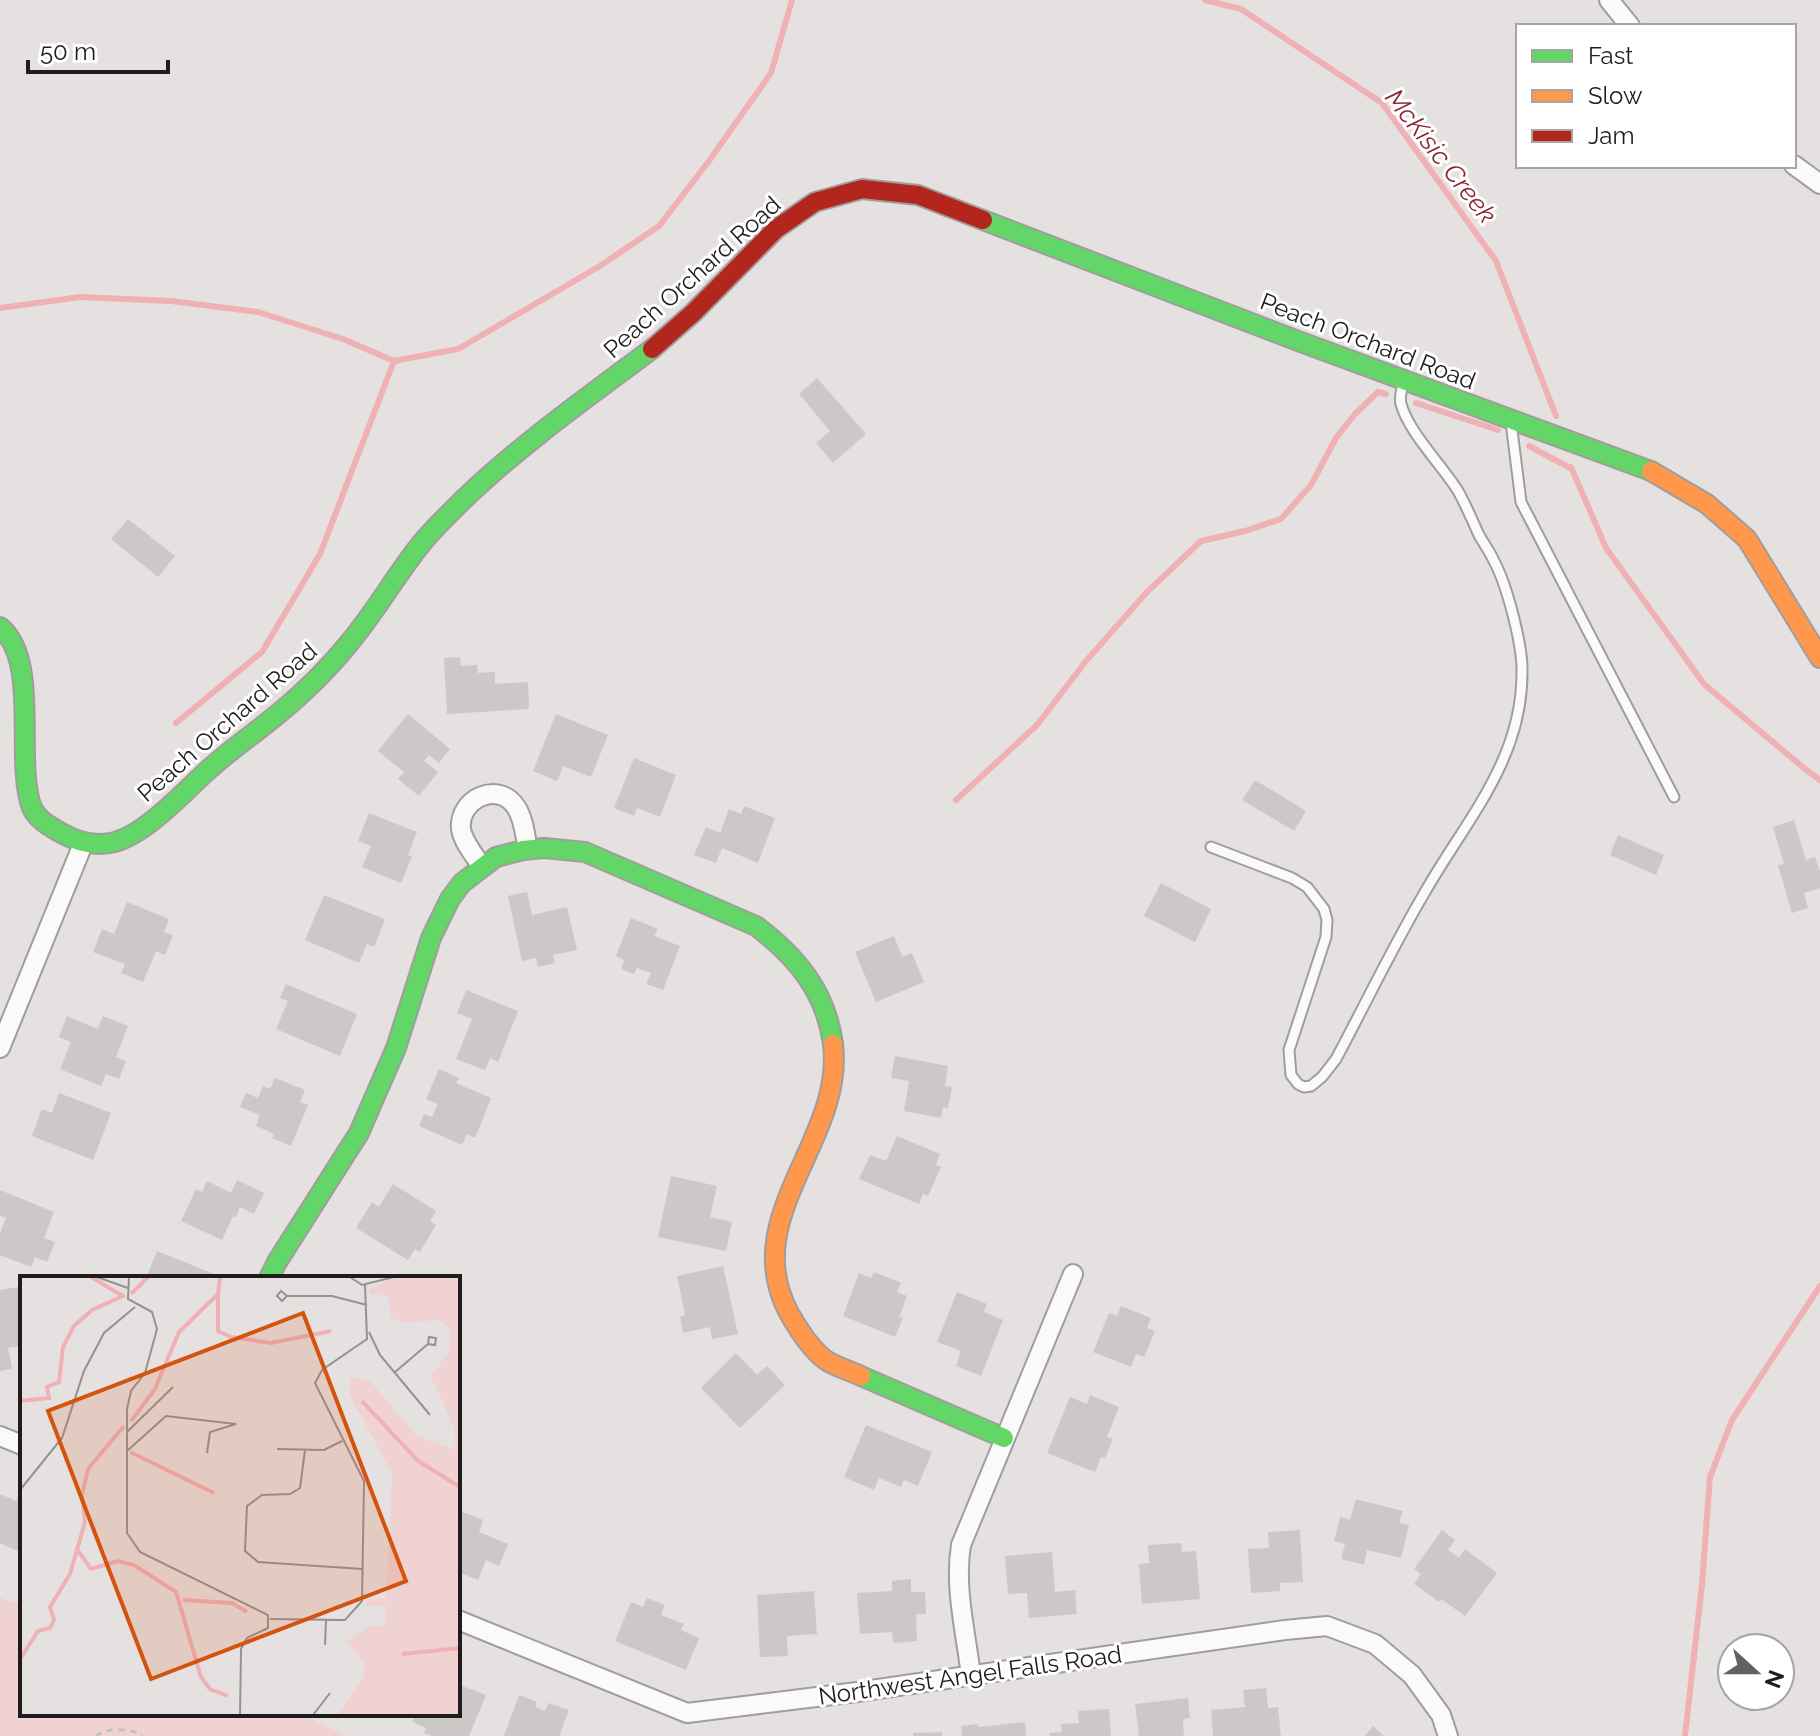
<svg xmlns="http://www.w3.org/2000/svg" width="1820" height="1736" viewBox="0 0 1820 1736" font-family="Raleway,sans-serif">
	<rect width="100%" height="100%" fill="#e6e1e1"/>
	<!-- green -->
	<polygon fill="#f0d2d2" points="0,1597 22,1606 22,1714 301,1714 347,1736 0,1736"/>
	<g fill="none" stroke-linecap="round" stroke-linejoin="round">
		<!-- stream -->
		<g stroke="#efb1b4" stroke-width="6">
			<polyline points="1205,0 1241,9 1382,103 1496,261 1556,416"/>
			<polyline points="0,308 80,297 171,301 258,312 343,339 394,361 458,349 600,266 659,226 709,161 771,73 792,0"/>
			<polyline points="1416,403 1498,430"/>
			<polyline points="1529,446 1572,469"/>
			<polyline points="1571,467 1606,548 1704,684 1805,769 1820,780"/>
			<polyline points="176,723 262,652 320,554 394,361"/>
			<polyline points="956,800 1037,725 1086,661 1146,593 1201,541 1245,531 1281,519 1311,485 1336,438 1355,414 1378,392 1386,394"/>
			<polyline points="1685,1736 1702,1584 1710,1477 1732,1420 1820,1286"/>
		</g>
	</g>
	<!-- building -->
	<g fill="#ccc8c8">
		<polygon points="817,378 866,434 833,463 816,443 830,431 799,394"/>
		<polygon points="128,519 175,556 158,577 111,539"/>
		<polygon points="460,657 461,666 477,665 478,673 495,672 495,684 528,682 529,709 447,714 444,658"/>
		<polygon points="408,714 450,749 439,763 429,755 424,761 438,772 419,796 398,779 404,772 378,751"/>
		<polygon points="556,714 608,735 591,777 563,766 557,781 533,771"/>
		<polygon points="634,758 676,775 660,817 637,808 634,816 614,808"/>
		<polygon points="1255,780 1306,811 1294,831 1242,800"/>
		<polygon points="744,806 775,818 758,863 722,848 716,863 694,855 706,827 720,833 729,809 741,814"/>
		<polygon points="369,813 417,832 408,855 412,856 401,883 362,867 371,846 358,841"/>
		<polygon points="1794,820 1806,860 1815,857 1820,872 1820,888 1804,893 1808,908 1792,913 1778,865 1784,864 1773,827"/>
		<polygon points="1618,835 1664,855 1656,875 1610,855"/>
		<polygon points="1161,883 1211,909 1195,942 1144,916"/>
		<polygon points="527,892 532,915 567,907 577,950 553,955 555,963 538,967 536,958 522,961 508,896"/>
		<polygon points="324,895 385,919 374,947 367,944 359,963 305,940"/>
		<polygon points="127,902 169,919 164,932 173,935 165,955 156,951 143,982 121,973 125,964 93,952 102,929 114,934"/>
		<polygon points="631,918 658,929 654,936 680,946 663,990 646,984 651,973 637,968 634,974 621,969 624,960 616,956"/>
		<polygon points="894,936 902,957 912,953 924,982 876,1002 855,952"/>
		<polygon points="286,984 357,1014 340,1056 276,1029 288,1001 280,998"/>
		<polygon points="466,990 518,1011 498,1062 490,1058 485,1070 456,1059 472,1019 457,1013"/>
		<polygon points="67,1016 98,1029 103,1016 128,1026 116,1057 126,1061 119,1079 106,1074 101,1086 60,1069 71,1042 59,1037"/>
		<polygon points="895,1056 948,1066 945,1086 952,1087 948,1108 943,1107 941,1118 904,1111 909,1081 891,1078"/>
		<polygon points="439,1069 459,1078 456,1083 491,1098 475,1138 467,1134 462,1145 419,1126 424,1114 432,1117 438,1104 426,1099"/>
		<polygon points="275,1078 305,1090 300,1102 308,1105 291,1146 272,1138 274,1134 256,1126 260,1115 240,1107 246,1093 258,1098 263,1086 270,1089"/>
		<polygon points="59,1093 111,1113 93,1160 32,1136 42,1109 52,1113"/>
		<polygon points="897,1136 940,1154 936,1165 941,1167 928,1196 923,1194 919,1204 859,1179 870,1155 886,1161"/>
		<polygon points="671,1176 717,1186 710,1217 732,1222 726,1251 658,1237"/>
		<polygon points="237,1180 264,1193 254,1214 240,1207 236,1217 233,1216 222,1240 181,1221 196,1189 202,1192 207,1181 231,1193"/>
		<polygon points="393,1184 436,1211 430,1221 436,1225 420,1252 415,1249 408,1260 356,1228 372,1202 379,1207"/>
		<polygon points="0,1190 54,1212 44,1238 55,1242 47,1262 35,1257 31,1267 0,1255 0,1233 6,1218 0,1216"/>
		<polygon points="157,1251 224,1278 146,1278"/>
		<polygon points="723,1266 738,1334 712,1339 710,1327 683,1333 680,1317 685,1315 677,1276"/>
		<polygon points="874,1272 901,1283 897,1292 907,1296 899,1317 903,1318 895,1337 843,1316 859,1273 871,1278"/>
		<polygon points="18,1287 20,1300 22,1300 22,1346 8,1348 12,1369 0,1371 0,1290"/>
		<polygon points="957,1292 987,1304 984,1312 1003,1320 981,1376 956,1366 961,1351 937,1342"/>
		<polygon points="1121,1306 1151,1318 1147,1328 1155,1331 1144,1357 1136,1354 1131,1367 1093,1352 1109,1313 1117,1316"/>
		<polygon points="736,1353 757,1375 767,1366 785,1385 740,1428 701,1388"/>
		<polygon points="1090,1395 1119,1407 1107,1437 1113,1439 1105,1458 1101,1457 1095,1472 1047,1453 1070,1397 1087,1404"/>
		<polygon points="866,1425 932,1452 918,1486 904,1480 901,1487 879,1478 874,1490 844,1477"/>
		<polygon points="0,1494 16,1501 19,1494 22,1496 22,1553 0,1543"/>
		<polygon points="1356,1499 1403,1511 1399,1523 1409,1525 1401,1558 1367,1550 1364,1565 1341,1559 1345,1544 1334,1541 1340,1517 1350,1520"/>
		<polygon points="458,1510 483,1520 479,1532 508,1544 499,1566 486,1560 478,1580 458,1572"/>
		<polygon points="1300,1530 1303,1582 1280,1583 1280,1591 1251,1593 1248,1549 1269,1548 1268,1532"/>
		<polygon points="1442,1530 1455,1540 1448,1550 1459,1558 1465,1549 1497,1573 1465,1616 1441,1599 1439,1602 1414,1584 1421,1574 1414,1569"/>
		<polygon points="1181,1543 1182,1552 1196,1551 1200,1599 1142,1604 1139,1564 1149,1563 1148,1545"/>
		<polygon points="1052,1552 1055,1592 1075,1590 1077,1614 1029,1618 1027,1593 1008,1594 1005,1556"/>
		<polygon points="911,1579 911,1592 925,1592 926,1614 916,1614 917,1641 893,1643 892,1632 860,1634 857,1593 892,1591 892,1581"/>
		<polygon points="814,1591 817,1634 787,1636 788,1656 760,1657 757,1595"/>
		<polygon points="647,1598 665,1605 661,1615 684,1624 681,1630 699,1638 686,1670 615,1641 631,1602 643,1607"/>
		<polygon points="458,1676 463,1678 460,1685 486,1695 469,1736 431,1736 424,1733 426,1728 412,1722 415,1714 458,1714"/>
		<polygon points="1266,1688 1268,1708 1278,1707 1281,1736 1213,1736 1211,1710 1245,1707 1243,1690"/>
		<polygon points="519,1695 537,1702 535,1707 545,1711 548,1703 569,1710 559,1736 504,1736"/>
		<polygon points="1188,1698 1190,1718 1183,1719 1184,1736 1139,1736 1135,1704"/>
		<polygon points="1109,1709 1111,1736 1050,1736 1049,1733 1062,1732 1061,1724 1079,1723 1078,1711"/>
		<polygon points="1025,1722 1026,1736 962,1736 961,1726 978,1724 978,1727"/>
		<polygon points="1373,1726 1384,1736 1365,1736"/>
		<polygon points="942,1732 942,1736 913,1736 913,1733"/>
	</g>
	<g fill="none" stroke-linecap="round" stroke-linejoin="round">
		<!-- lane casing -->
		<g stroke="#a19d9d" stroke-width="13">
			<g id="lane">
				<polyline points="1511,422 1521,502 1674,797"/>
				<path d="M1211,847L1292,878L1307,887L1324,909L1327,920L1326,937L1289,1050L1291,1075L1298,1084L1304,1087L1311,1086L1322,1077L1336,1059C1366,1003 1393,946 1425,892C1466,820 1522,761 1522,673C1523,646 1507,585 1494,561C1490,552 1484,544 1479,535C1472,520 1466,505 1458,491C1442,465 1409,433 1401,404C1399,397 1402,388 1404,380"/>
			</g>
		</g>
		<!-- street casing -->
		<g stroke="#a19d9d" stroke-width="22">
			<g id="street">
				<polyline points="1609,0 1630,26"/>
				<polyline points="1794,165 1820,184"/>
				<path d="M482,867C475,856 463,842 461,829C458,799 498,780 516,807C524,819 525,836 528,849"/>
				<polyline points="0,1048 83,844"/>
				<polyline points="0,1436 22,1445"/>
				<polyline points="458,1620 687,1713 857,1692 1285,1630 1327,1626 1375,1644 1412,1675 1441,1715 1448,1736"/>
				<path d="M971,1676C966,1633 954,1587 961,1545L1073,1274"/>
			</g>
		</g>
		<!-- fast casing -->
		<g stroke="#a19d9d" stroke-width="22">
			<g id="fast">
				<polyline points="983,220 1298,341 1651,471"/>
				<path d="M0,627C41,661 14,760 32,808C35,814 42,821 48,825C68,838 87,847 110,843C142,838 183,793 206,772C224,755 244,741 263,726C294,702 325,673 350,642C376,611 396,575 421,544C433,529 449,514 463,500C521,444 588,397 652,349"/>
				<path d="M269,1278L277,1262L359,1133L396,1048L431,938L450,899L462,883L496,857L523,850L544,848L585,852L756,926C797,957 826,992 833,1044"/>
				<polyline points="861,1376 1004,1438"/>
			</g>
		</g>
		<!-- slow casing -->
		<g stroke="#a19d9d" stroke-width="22">
			<g id="slow">
				<polyline points="1651,471 1707,504 1747,539 1820,658"/>
				<path d="M833,1044C845,1140 737,1217 789,1313C798,1329 811,1350 827,1361C837,1367 850,1371 861,1376"/>
			</g>
		</g>
		<!-- jam casing -->
		<g stroke="#a19d9d" stroke-width="22">
			<polyline id="jam" points="652,349 693,313 776,229 815,202 862,189 918,195 983,220"/>
		</g>
		<!-- path -->
		<path stroke="#c3c0c0" stroke-width="3" stroke-dasharray="6 6" stroke-linecap="butt" d="M96,1736C110,1726 125,1730 140,1733L142,1736"/>
		<!-- lane -->
		<use href="#lane" stroke="#fbfafa" stroke-width="9"/>
		<!-- street -->
		<use href="#street" stroke="#fbfafa" stroke-width="18"/>
		<!-- fast -->
		<use href="#fast" stroke="#63d668" stroke-width="18"/>
		<!-- slow -->
		<use href="#slow" stroke="#ff974d" stroke-width="18"/>
		<!-- jam -->
		<use href="#jam" stroke="#b3261e" stroke-width="18"/>
	</g>
	<g text-anchor="middle" dominant-baseline="central" stroke-width="6" stroke-linejoin="round" paint-order="stroke">
		<!-- street labels -->
		<g font-size="24" fill="#201c1c" stroke="#fff">
			<text transform="translate(692 277) rotate(-42)">Peach Orchard Road</text>
			<text transform="translate(1368 341) rotate(21)">Peach Orchard Road</text>
			<text transform="translate(227 722) rotate(-41)">Peach Orchard Road</text>
			<text transform="translate(970 1675) rotate(-8)">Northwest Angel Falls Road</text>
		</g>
		<!-- water labels -->
		<g font-size="26" font-style="italic" fill="#8b2735" stroke="#fff">
			<text transform="translate(1441 156) rotate(52)">McKisic Creek</text>
		</g>
	</g>
	<!-- overview -->
	<g transform="translate(20 1276)">
		<rect width="440" height="440" fill="#e6e1e1"/>
		<path d="M376,1H440V439H318L344,399V388L327,365L351,349L363,351L366,344L365,330H346L348,323H366L372,197L329,118L331,100L351,106L396,159L432,173L436,168L434,152L411,101L430,74L431,54L418,44L386,47L371,42L368,20L349,18V13Z" fill="#f0d2d2"/>
		<path fill="none" stroke="#efb1b4" stroke-width="4" d="M71,1L103,20M111,18L128,1M198,18V55L211,61L251,67L311,55M0,125L29,122L27,111L39,106L43,71L54,50L72,34L105,19M342,125L398,185L440,211M111,145L135,113L159,56L198,18L200,1M110,176L194,217M56,272L71,293L98,285L114,289L156,316L181,401L190,413L208,420M163,324L212,327L227,336M382,378L440,372M0,383L18,355L30,352L34,344L30,331L50,298L65,246L62,219L68,193L104,150"/>
		<path fill="none" stroke="#979292" stroke-width="2" d="M77,1L108,12M109,1L108,23L132,36L137,53L125,97L111,115L107,133V257L120,276L248,339V352L227,362L221,373L220,439M330,1L342,9L374,1M267,20L261,15L257,20L262,25L267,20H312L347,29M349,56L360,79L410,139M375,96L408,68L415,69L416,62L409,61L408,68M107,156L153,111M257,173L304,174L322,165M285,174L280,212L270,218L242,219L227,230L225,275L238,286L342,293M107,175L146,140L216,148L190,156L187,177M0,214L42,162L64,95L84,57L115,31M250,343L325,344L342,325L344,205L295,107L302,94L347,63L345,9M305,369L306,344M293,439L310,417"/>
		<path fill="#d4530e" fill-opacity="0.15" stroke="#d4530e" stroke-width="4" d="M283,37L386,305L131,403L28,135Z"/>
		<rect width="440" height="440" fill="none" stroke="#201c1c" stroke-width="4"/>
	</g>
	<!-- legend -->
	<rect x="1516" y="24" width="280" height="144" fill="#ffffff" stroke="#a6a4a4" stroke-width="2"/>
	<rect x="1532" y="50" width="40" height="12" fill="#63d668" stroke="#a6a4a4" stroke-width="2"/>
	<text x="1588" y="64" font-size="24" fill="#201c1c">Fast</text>
	<rect x="1532" y="90" width="40" height="12" fill="#ff974d" stroke="#a6a4a4" stroke-width="2"/>
	<text x="1588" y="104" font-size="24" fill="#201c1c">Slow</text>
	<rect x="1532" y="130" width="40" height="12" fill="#b3261e" stroke="#a6a4a4" stroke-width="2"/>
	<text x="1588" y="144" font-size="24" fill="#201c1c">Jam</text>
	<!-- north arrow -->
	<g transform="translate(1756 1672) rotate(111)"><circle r="38" fill="#ffffff" stroke="#a6a4a4" stroke-width="2"/>
	<path d="M0-6L14 30L0 20L-14 30Z" fill="#656161"/>
	<text y="-12" font-size="22" font-weight="bold" text-anchor="middle" fill="#201c1c">N</text>
	</g>
	<!-- scale -->
	<path d="M28 60v12h140v-12" fill="none" stroke="#201c1c" stroke-width="4"/>
	<text x="40" y="60" font-size="24" fill="#201c1c" stroke="#ffffff" stroke-width="6" paint-order="stroke">50 m</text>
</svg>
